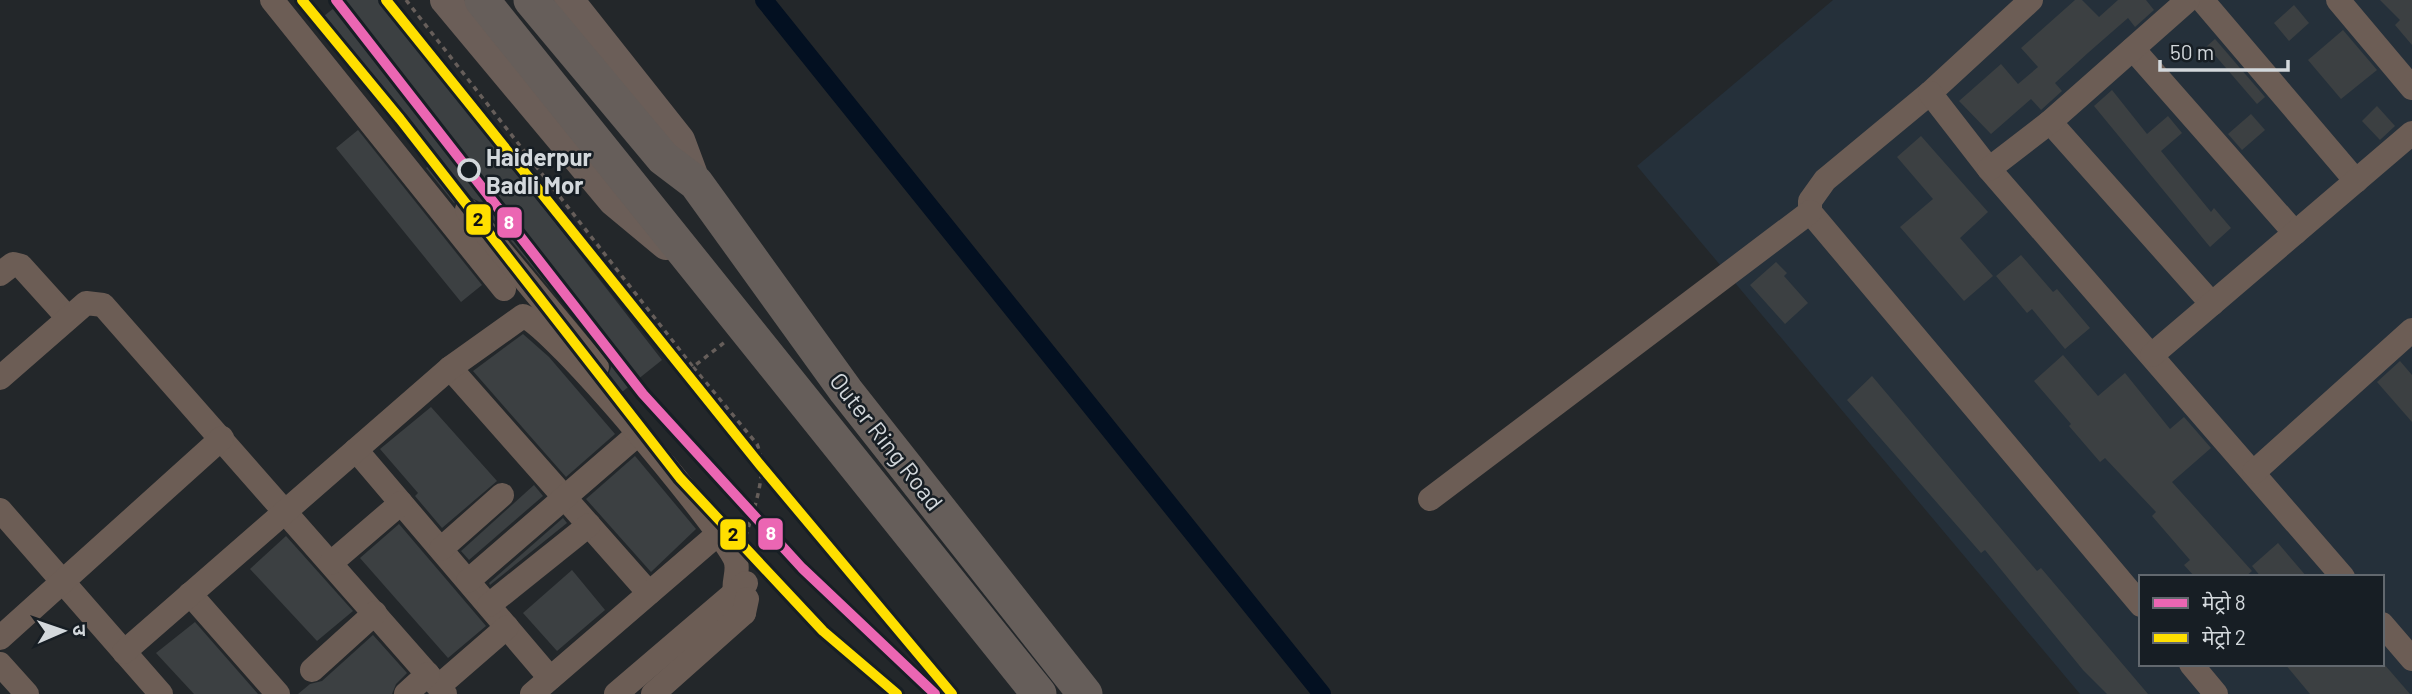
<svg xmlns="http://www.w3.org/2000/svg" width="2412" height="694" viewBox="0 0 2412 694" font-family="Barlow,'Noto Sans Devanagari',sans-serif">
	<rect width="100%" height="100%" fill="#23272a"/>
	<!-- built -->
	<path fill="#25303a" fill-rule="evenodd" d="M1833,0H2412V694H2080L1637,166ZM2141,577H2382V664H2141Z"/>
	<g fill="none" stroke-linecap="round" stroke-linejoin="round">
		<!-- canal -->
		<polyline stroke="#031021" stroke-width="18" points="764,0 1322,694"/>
	</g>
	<!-- building -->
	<g fill="#3c4042">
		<polygon points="344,0 382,0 662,360 622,392 608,376 612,365 608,358 478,201 465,195 454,203 426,168 436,159 324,16"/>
		<polygon points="2075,0 2082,0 2099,17 2118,0 2146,0 2154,10 2135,27 2128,18 2089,52 2055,83 2062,91 2041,110 2031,99 1991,134 1959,101 2001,64 2018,84 2038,67 2021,48"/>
		<polygon points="2380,0 2412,0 2412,45 2395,25 2400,20"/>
		<polygon points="2294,5 2309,23 2289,41 2274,23"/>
		<polygon points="2343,30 2377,70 2341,99 2308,60"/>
		<polygon points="2215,39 2265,97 2257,104 2207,46"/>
		<polygon points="2112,90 2147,134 2168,116 2182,133 2161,151 2211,212 2214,208 2231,228 2210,247 2094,106"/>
		<polygon points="2377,106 2395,126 2380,140 2362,121"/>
		<polygon points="2251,114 2265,130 2242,150 2228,134"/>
		<polygon points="358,130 482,285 461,302 336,148"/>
		<polygon points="1921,136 1988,212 1960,238 1993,276 1964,301 1900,227 1933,199 1897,157"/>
		<polygon points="2021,255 2053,292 2057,289 2090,328 2065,349 2032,309 2027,313 1996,276"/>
		<polygon points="1776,262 1787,273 1784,276 1808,303 1785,324 1750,285"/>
		<polygon points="523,334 549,357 615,434 566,477 473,371"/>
		<polygon points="2063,355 2098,396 2125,373 2170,429 2184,417 2211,448 2172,482 2252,571 2245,577 2195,577 2184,565 2190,560 2152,516 2156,512 2105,458 2100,462 2069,426 2071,424 2034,381"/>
		<polygon points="2400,361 2412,375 2412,422 2377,382"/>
		<polygon points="1872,376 2037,571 2041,568 2148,694 2107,694 2083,670 1985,550 1981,553 1847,400"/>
		<polygon points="431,407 497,481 442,528 415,496 418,493 380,449"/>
		<polygon points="635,456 696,529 651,572 586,499"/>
		<polygon points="534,485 543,496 469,560 461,551"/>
		<polygon points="563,518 567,523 490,585 489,583"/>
		<polygon points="399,524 486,626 448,658 360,558"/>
		<polygon points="286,536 353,611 317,641 250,569"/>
		<polygon points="2278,543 2307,577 2261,577 2252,566"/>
		<polygon points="572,570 605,610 557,651 523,613"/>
		<polygon points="195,622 258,694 194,694 156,653"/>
		<polygon points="373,635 407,673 396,684 392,694 298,694 310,684 322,681"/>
		<polygon points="2285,664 2384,664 2410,694 2310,694"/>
	</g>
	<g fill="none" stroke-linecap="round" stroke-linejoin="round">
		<!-- path -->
		<g stroke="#665e5a" stroke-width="3.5" stroke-dasharray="5 5" stroke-linecap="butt">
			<polyline points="406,0 693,367 725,342"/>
			<path d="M693,367L757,444C769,475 753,509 745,539"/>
		</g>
		<!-- minor -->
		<g stroke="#6c5d55" stroke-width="24">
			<polyline points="272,0 504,289"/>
			<polyline points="2031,0 1930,93 1825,180 1810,201 1810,212 2141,605"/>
			<polyline points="2202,0 2356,181"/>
			<polyline points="2338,0 2412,88"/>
			<polyline points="2133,49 2295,233"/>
			<polyline points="1930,93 1989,169 2343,577"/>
			<polyline points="2050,122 2212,304"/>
			<polyline points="1989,169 2050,122 2188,0"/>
			<polyline points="467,210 597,367"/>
			<polyline points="0,274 13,264 21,266 68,318"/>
			<polyline points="2152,355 2412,133"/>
			<polyline points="450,368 649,593"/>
			<polyline points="0,378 86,303 103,305 445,694"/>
			<polyline points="356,450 550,678"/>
			<polyline points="2254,472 2412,330"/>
			<polyline points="1430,499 1810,212"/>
			<polyline points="0,510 161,694"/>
			<polyline points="441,549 502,495"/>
			<polyline points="331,563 401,503"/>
			<polyline points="468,581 638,434"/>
			<polyline points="190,594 278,694"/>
			<polyline points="489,605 589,525"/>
			<polyline points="2382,624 2412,659"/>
			<polyline points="0,638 222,438"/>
			<path d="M124,652L450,368L523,316C554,326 714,520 734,557C741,569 732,581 735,593C737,600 741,606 744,613"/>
			<polyline points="0,664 27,694"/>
			<polyline points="2191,664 2216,694"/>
			<polyline points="312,670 375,613"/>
			<polyline points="439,686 507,627"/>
			<polyline points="406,694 428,674"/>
			<polyline points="532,694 719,533"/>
			<polyline points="616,694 746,583"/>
			<polyline points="653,694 744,613 747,599"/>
		</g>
		<!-- major -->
		<g stroke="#6b5e58" stroke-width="30">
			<polyline points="445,0 613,201 666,245"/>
			<polyline points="569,0 680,140 696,183"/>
		</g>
		<!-- highway -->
		<g stroke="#665e5a" stroke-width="35">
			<polyline points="482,0 1039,694"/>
			<polyline points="531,0 663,158 696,183 846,391 1085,694"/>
		</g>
		<!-- metro-1 casing -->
		<g stroke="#171e24" stroke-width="16">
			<polyline id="metro-1" points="336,0 643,394 802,568 935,694"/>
		</g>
		<!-- metro-2 casing -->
		<g stroke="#171e24" stroke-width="16">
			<g id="metro-2">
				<polyline points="302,0 400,119 680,478 823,631 897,694"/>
				<polyline points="386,0 761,466 952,694"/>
			</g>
		</g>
		<!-- metro-1 -->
		<use href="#metro-1" stroke="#eb66b3" stroke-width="10"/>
		<!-- metro-2 -->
		<use href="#metro-2" stroke="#ffdf00" stroke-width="10"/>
	</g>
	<!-- markers -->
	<circle fill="#171e24" stroke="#d3d8dc" stroke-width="3.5" cx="469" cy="170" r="10"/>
	<g text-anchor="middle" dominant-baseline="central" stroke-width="5" stroke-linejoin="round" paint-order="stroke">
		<!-- stop labels -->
		<g font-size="24" font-weight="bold" fill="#d3d8dc" stroke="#171e24" text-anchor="start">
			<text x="486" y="156">Haiderpur<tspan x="486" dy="28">Badli Mor</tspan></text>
		</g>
		<!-- street labels -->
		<g font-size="24" fill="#d3d8dc" stroke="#171e24">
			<text transform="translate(887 441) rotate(52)">Outer Ring Road</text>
		</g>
	</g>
	<g stroke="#171e24" stroke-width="2.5">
		<rect x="465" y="203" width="27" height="33" rx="7" fill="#ffdf00"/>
		<rect x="496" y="206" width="27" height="33" rx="7" fill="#eb66b3"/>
		<rect x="757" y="517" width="27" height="34" rx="7" fill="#eb66b3"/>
		<rect x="719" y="518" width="28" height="33" rx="7" fill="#ffdf00"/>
	</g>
	<g font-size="19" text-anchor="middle" font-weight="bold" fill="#fff">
		<text x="509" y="229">8</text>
		<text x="771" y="540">8</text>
	</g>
	<g font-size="19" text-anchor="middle" font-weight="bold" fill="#111">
		<text x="478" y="226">2</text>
		<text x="733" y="541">2</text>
	</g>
	<!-- legend -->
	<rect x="2139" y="575" width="245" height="91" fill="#171e24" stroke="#62686e" stroke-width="2"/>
	<rect x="2153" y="598" width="35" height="10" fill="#eb66b3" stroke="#62686e" stroke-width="2"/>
	<text x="2202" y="610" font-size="21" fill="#d3d8dc">मेट्रो 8</text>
	<rect x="2153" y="633" width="35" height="10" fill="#ffdf00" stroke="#62686e" stroke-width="2"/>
	<text x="2202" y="645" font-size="21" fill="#d3d8dc">मेट्रो 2</text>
	<!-- north arrow -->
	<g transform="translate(63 631) rotate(88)" stroke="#171e24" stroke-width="5" paint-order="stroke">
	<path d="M0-5L12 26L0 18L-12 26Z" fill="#d3d8dc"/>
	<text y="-10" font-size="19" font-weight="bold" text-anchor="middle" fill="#d3d8dc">उ</text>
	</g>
	<!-- scale -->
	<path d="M2160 60v10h128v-10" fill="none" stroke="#d3d8dc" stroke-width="3.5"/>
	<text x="2170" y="60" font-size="21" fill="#d3d8dc" stroke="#171e24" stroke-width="5" paint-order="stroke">50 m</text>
</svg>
